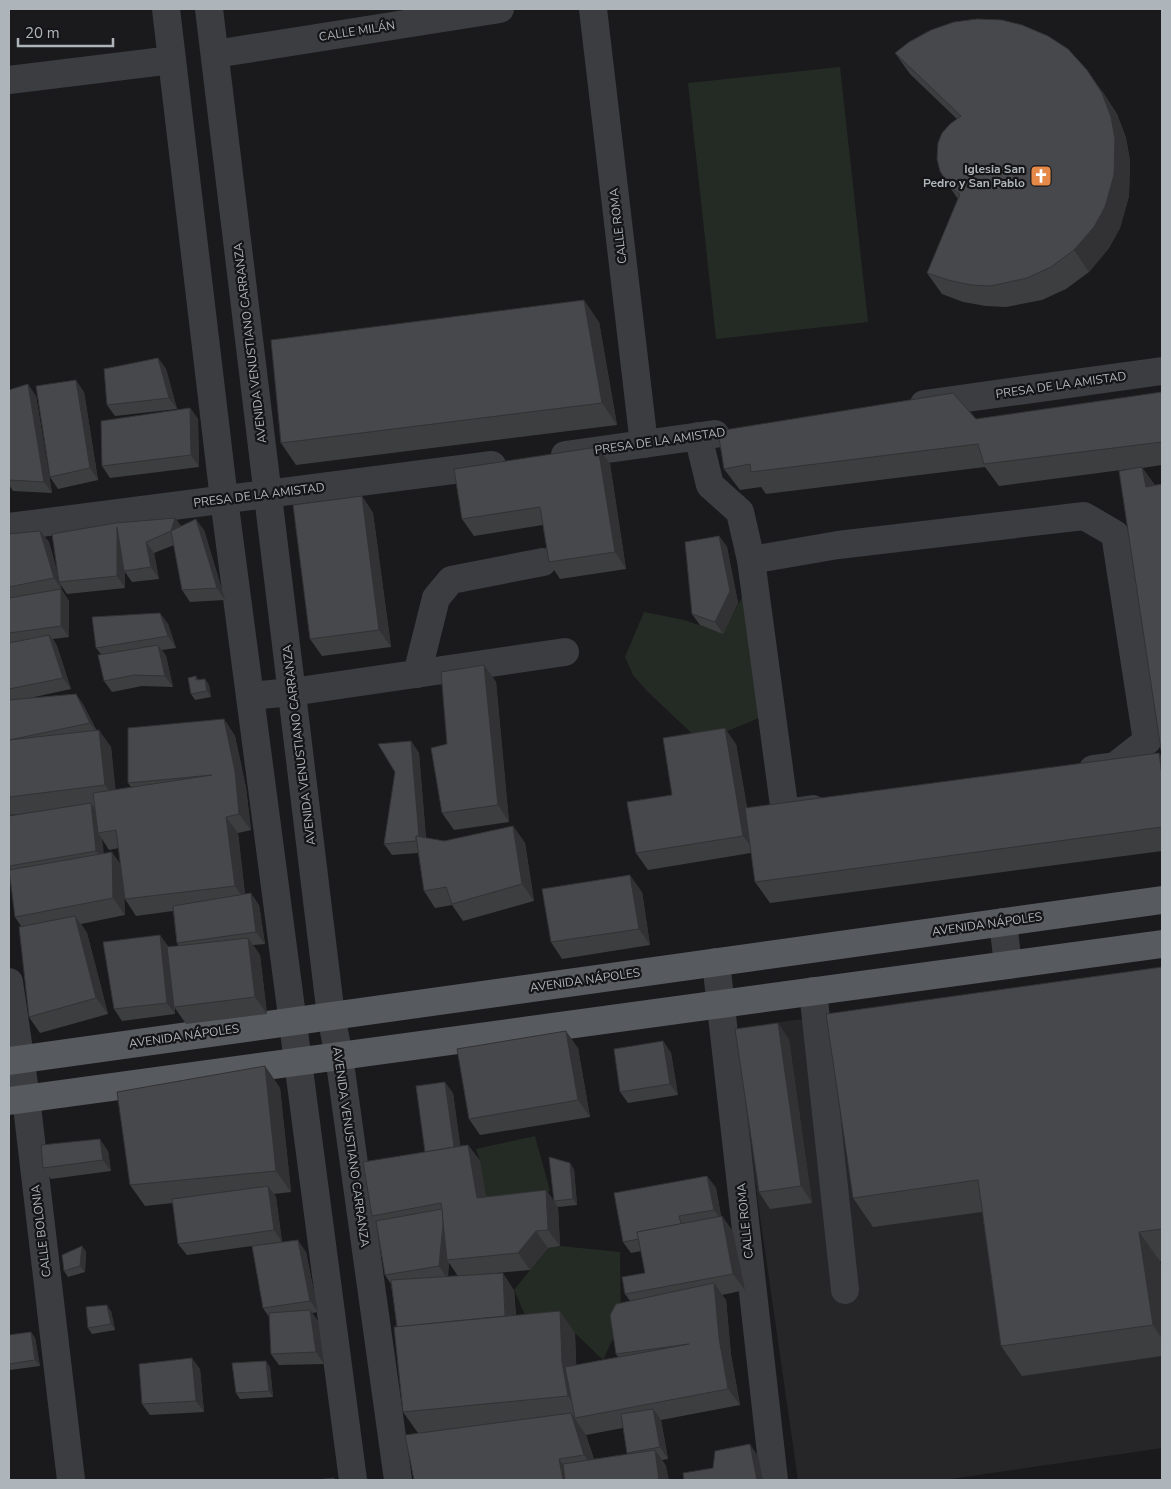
<svg xmlns="http://www.w3.org/2000/svg" width="1171" height="1489" viewBox="0 0 1171 1489" font-family="'Nunito Sans',sans-serif">
	<rect width="100%" height="100%" fill="#1a1a1c"/>
	<!-- built -->
	<polygon fill="#262628" points="1162,967 1162,1448 944,1480 798,1480 733,1029"/>
	<!-- green -->
	<g fill="#242b24">
		<polygon points="840,67 868,322 716,339 688,83"/>
		<polygon points="751,580 759,718 701,742 647,691 633,675 625,657 644,612 684,620 723,633"/>
		<polygon points="535,1136 550,1191 489,1214 480,1161 476,1149"/>
		<polygon points="560,1246 620,1252 621,1321 603,1360 575,1333 535,1337 514,1290 548,1248"/>
	</g>
	<g fill="none" stroke-linecap="round" stroke-linejoin="round">
		<!-- minor -->
		<g stroke="#3b3d40" stroke-width="28">
			<polyline points="166,9 224,499 353,1480"/>
			<polyline points="209,9 331,1016 339,1056 398,1480"/>
			<polyline points="593,9 644,444"/>
			<polyline points="215,54 500,9"/>
			<polyline points="9,80 172,60"/>
			<polyline points="924,404 1162,371"/>
			<polyline points="698,436 710,485 740,512 751,560 785,813 813,809"/>
			<polyline points="565,455 715,434"/>
			<path d="M9,527C170,506 331,486 492,465"/>
			<polyline points="751,560 838,545 1084,516 1115,534 1147,741 1115,766 1093,769"/>
			<polyline points="417,674 436,598 451,580 543,562"/>
			<polyline points="250,696 292,692 565,652"/>
			<polyline points="1003,922 1008,965"/>
			<polyline points="716,962 774,1480"/>
			<polyline points="9,982 26,1098 71,1480"/>
			<polyline points="813,991 845,1290"/>
		</g>
		<!-- major -->
		<g stroke="#575b5f" stroke-width="28">
			<polyline points="9,1061 1162,900"/>
			<polyline points="9,1101 1162,944"/>
		</g>
	</g>
	<!-- wall -->
	<g fill="#3d3e40" fill-rule="evenodd">
		<polygon points="895,53 1102,91 1117,114 1126,138 1130,161 1129,196 1120,228 1109,248 1089,272 1066,289 1042,300 1006,307 986,306 963,302 942,294 927,273 958,199 949,186 957,119 910,74"/>
		<polygon points="599,322 617,425 296,465 281,443"/>
		<polygon points="158,358 166,369 177,409 115,416 107,405"/>
		<polygon points="9,390 36,396 52,493 13,491 9,485"/>
		<polygon points="84,392 98,480 58,489 50,477"/>
		<polygon points="1162,392 1162,465 1142,468 1155,485 1162,484 1162,752 1161,750 1129,469 999,486 985,467 766,494 761,487 740,490 724,469 976,419"/>
		<polygon points="190,408 198,419 199,467 110,478 102,466"/>
		<polygon points="610,464 626,569 560,579 549,562 543,525 474,536 462,519"/>
		<polygon points="362,496 373,513 391,647 322,656 310,639"/>
		<path d="M175,518L181,526L204,530L225,600L190,602L182,590L174,545L154,553L159,579L132,582L125,572V588L67,594L60,584L62,590L69,601V637L53,639L57,646L71,689L30,698L76,694L84,706L97,731L111,747L115,790L131,787L128,783L224,719L235,736L246,788L251,830L238,833L245,894L259,905L265,944L253,945L260,955L267,1014L186,1024L175,1008V1014L122,1021L114,1009L160,935L168,947L179,946L177,943L173,911L136,916L125,899L124,897L125,915L81,924L87,933L108,1014L40,1033L29,1017L21,926L15,917L11,870L9,866L24,814L9,815V534L40,531L49,542L59,578ZM102,839L109,850L119,848L120,864L103,853Z"/>
		<polygon points="719,536 727,547 738,603 723,634 700,625 692,614"/>
		<polygon points="160,613 168,624 176,648 162,650 166,656 173,687 142,686 112,692 104,681 101,654 96,648"/>
		<polygon points="484,665 496,682 509,822 454,830 442,813 447,744"/>
		<polygon points="196,676 198,680 205,679 209,685 211,697 195,700 191,694"/>
		<polygon points="411,741 419,753 426,838 444,841 513,826 525,843 534,901 463,921 452,905 435,908 424,891 418,853 392,855 384,844"/>
		<polygon points="736,744 747,808 1162,757 1162,851 770,903 755,882 751,853 648,870 636,853 672,795"/>
		<polygon points="642,892 650,945 562,959 551,942"/>
		<polygon points="1162,967 1162,1261 1160,1261 1162,1279 1162,1356 1022,1376 1001,1346 982,1212 873,1227 853,1198"/>
		<polygon points="778,1023 789,1040 812,1203 770,1209 759,1192"/>
		<polygon points="663,1041 671,1053 678,1095 628,1103 620,1092"/>
		<polygon points="578,1048 590,1117 480,1135 469,1119"/>
		<polygon points="265,1066 280,1088 291,1192 274,1194 276,1197 282,1242 261,1245 306,1252 318,1312 312,1313 318,1321 324,1364 279,1365 271,1354 269,1317 263,1308 252,1246 187,1255 178,1244 173,1203 145,1206 130,1185"/>
		<path d="M453,1093L460,1146L468,1145L480,1161L486,1197L546,1190L554,1201L574,1169L577,1205L558,1207L560,1246L548,1248L530,1270L486,1274L514,1290L516,1315L575,1333L576,1365L618,1357L616,1354L630,1301L625,1294L645,1273L641,1251L631,1253L623,1242L707,1176L716,1188L721,1216H722L733,1232L745,1290L722,1295L726,1300L731,1355L740,1405L661,1420L668,1459L662,1460L666,1466L414,1480L418,1433L403,1412L397,1327L391,1284L385,1275L376,1221L372,1216L425,1152ZM449,1263L458,1276L448,1277ZM623,1428L627,1454L594,1459L586,1435Z"/>
		<polygon points="108,1151 111,1171 51,1179 43,1168"/>
		<polygon points="82,1246 86,1252 85,1272 68,1277 64,1271"/>
		<polygon points="111,1311 115,1330 92,1334 88,1328"/>
		<polygon points="31,1332 35,1338 40,1366 10,1370 9,1368 9,1335"/>
		<polygon points="270,1367 273,1397 240,1399 236,1393"/>
		<polygon points="200,1369 204,1412 150,1415 142,1404"/>
	</g>
	<!-- shaded-wall -->
	<g fill="#323234">
		<polygon points="1087,70 1102,91 1117,114 1126,138 1130,161 1129,196 1120,228 1109,248 1089,272 1074,250"/>
		<polygon points="584,300 599,322 617,425 602,403"/>
		<polygon points="158,358 166,369 177,409 169,398"/>
		<polygon points="76,380 84,392 98,480 90,468"/>
		<polygon points="28,384 36,396 52,493 44,482"/>
		<polygon points="190,408 198,419 199,467 191,455"/>
		<polygon points="598,447 610,464 626,569 615,552"/>
		<polygon points="1142,467 1157,488 1146,487"/>
		<polygon points="362,496 373,513 391,647 379,630"/>
		<polygon points="175,518 183,529 171,531"/>
		<polygon points="196,519 204,530 225,600 217,588"/>
		<polygon points="117,527 124,571 125,572 125,588 117,576"/>
		<polygon points="40,531 49,542 62,590 54,578"/>
		<polygon points="719,536 727,547 738,603 723,634 715,622"/>
		<polygon points="146,542 154,553 159,579 151,567"/>
		<polygon points="61,589 69,601 69,637 61,626"/>
		<polygon points="160,613 168,624 176,648 168,636"/>
		<polygon points="49,635 57,646 71,689 63,678"/>
		<polygon points="158,645 166,656 173,687 165,676"/>
		<polygon points="484,665 496,682 509,822 498,805"/>
		<polygon points="205,679 209,685 211,697 207,691"/>
		<polygon points="76,694 84,706 98,734 90,723"/>
		<polygon points="224,719 235,736 246,788 251,830 239,814"/>
		<polygon points="725,728 736,744 755,852 743,836"/>
		<polygon points="99,730 111,747 117,802 105,785"/>
		<polygon points="411,741 419,753 427,852 419,841"/>
		<polygon points="1159,753 1162,757 1162,775"/>
		<polygon points="91,803 99,815 98,833 102,839 105,862 96,851"/>
		<polygon points="226,817 238,833 246,902 235,886"/>
		<polygon points="513,826 525,843 534,901 522,884"/>
		<polygon points="112,852 124,869 125,915 113,898"/>
		<polygon points="630,875 642,892 650,945 639,929"/>
		<polygon points="251,893 259,905 265,944 256,932"/>
		<polygon points="75,916 87,933 108,1014 96,998"/>
		<polygon points="160,935 168,946 175,1014 167,1003"/>
		<polygon points="248,938 260,955 267,1014 255,997"/>
		<polygon points="778,1023 789,1040 812,1203 801,1186"/>
		<polygon points="566,1031 578,1048 590,1117 578,1100"/>
		<polygon points="663,1041 671,1053 678,1095 670,1084"/>
		<polygon points="265,1066 280,1088 291,1192 276,1171"/>
		<polygon points="445,1082 453,1093 463,1164 455,1153"/>
		<polygon points="100,1139 108,1151 111,1171 103,1160"/>
		<polygon points="468,1145 480,1161 489,1215 477,1198"/>
		<polygon points="570,1163 574,1169 577,1205 573,1199"/>
		<polygon points="707,1176 716,1188 722,1221 714,1210"/>
		<polygon points="268,1186 276,1197 282,1242 274,1230"/>
		<polygon points="546,1190 558,1207 560,1246 548,1230"/>
		<polygon points="445,1208 447,1260 449,1263 447,1278 439,1266"/>
		<polygon points="722,1216 733,1232 745,1290 733,1274"/>
		<polygon points="536,1231 548,1248 530,1270 518,1253"/>
		<polygon points="1139,1232 1160,1261 1162,1279 1162,1339 1153,1325"/>
		<polygon points="298,1240 306,1252 318,1312 310,1301"/>
		<polygon points="82,1246 86,1252 85,1272 80,1266"/>
		<polygon points="503,1273 514,1290 517,1338 506,1321"/>
		<polygon points="714,1283 726,1300 731,1355 740,1405 728,1389 719,1338"/>
		<polygon points="107,1305 111,1311 115,1330 111,1324"/>
		<polygon points="310,1310 318,1321 324,1364 316,1352"/>
		<polygon points="560,1311 575,1333 577,1384 582,1416 568,1396 562,1362"/>
		<polygon points="31,1332 35,1338 40,1366 35,1360"/>
		<polygon points="192,1358 200,1369 204,1412 196,1401"/>
		<polygon points="266,1361 270,1367 273,1397 269,1391"/>
		<polygon points="653,1409 661,1420 668,1459 660,1447"/>
		<polygon points="571,1413 586,1435 599,1477 584,1455"/>
		<polygon points="750,1444 758,1456 763,1480 757,1480"/>
		<polygon points="655,1450 666,1466 669,1480 659,1480"/>
		<polygon points="559,1459 575,1480 563,1480"/>
	</g>
	<!-- building -->
	<g fill="#47484b" stroke="#323234">
		<polygon points="977,19 1002,20 1022,25 1048,36 1068,49 1087,70 1102,93 1111,117 1115,139 1114,175 1105,207 1094,227 1074,250 1051,267 1027,278 991,286 971,285 948,280 927,273 960,194 949,186 940,171 937,159 938,143 942,133 950,124 961,116 895,53 909,42 931,30 954,22"/>
		<polygon points="584,300 602,403 281,443 271,340"/>
		<polygon points="158,358 169,398 107,405 104,369"/>
		<polygon points="76,380 90,468 50,477 36,386"/>
		<polygon points="28,384 44,482 9,480 9,390"/>
		<polygon points="1162,392 1162,442 984,464 978,444 751,472 750,464 724,469 718,431 953,393 976,419"/>
		<polygon points="190,408 191,455 102,466 101,421"/>
		<polygon points="598,447 615,552 549,562 540,507 462,519 454,469"/>
		<polygon points="1142,467 1146,487 1162,484 1162,749 1161,750 1119,471"/>
		<polygon points="362,496 379,630 310,639 293,505"/>
		<polygon points="175,518 171,531 196,519 217,588 182,590 171,531 146,542 151,567 124,571 117,527 117,576 59,582 52,534 116,523"/>
		<polygon points="40,531 54,578 9,587 9,534"/>
		<polygon points="719,536 730,591 715,622 692,614 685,542"/>
		<polygon points="61,589 61,626 9,633 9,598"/>
		<polygon points="160,613 168,636 96,648 92,617"/>
		<polygon points="49,635 63,678 9,689 9,643"/>
		<polygon points="158,645 165,676 134,675 104,681 98,655"/>
		<polygon points="484,665 498,805 442,813 431,748 447,744 441,672"/>
		<polygon points="196,676 196,680 205,679 207,691 191,694 188,678"/>
		<polygon points="76,694 90,723 9,740 9,700"/>
		<polygon points="224,719 235,771 239,814 226,817 235,886 125,899 116,830 98,833 93,793 212,775 128,783 128,728"/>
		<polygon points="725,728 743,836 636,853 627,802 672,795 663,738"/>
		<polygon points="99,730 105,785 9,797 9,740"/>
		<polygon points="411,741 419,836 416,836 416,841 384,844 395,772 378,744"/>
		<polygon points="1159,753 1162,775 1162,827 755,882 745,808"/>
		<polygon points="91,803 96,851 9,866 9,816"/>
		<polygon points="513,826 522,884 452,904 446,887 424,891 416,836 444,841"/>
		<polygon points="112,852 113,898 15,917 9,870"/>
		<polygon points="630,875 639,929 551,942 542,889"/>
		<polygon points="251,893 256,932 177,943 173,906"/>
		<polygon points="75,916 96,998 29,1017 19,927"/>
		<polygon points="160,935 167,1003 114,1009 103,942"/>
		<polygon points="248,938 255,997 174,1007 167,947"/>
		<polygon points="1162,967 1162,1229 1139,1232 1153,1325 1001,1346 978,1180 853,1198 826,1014"/>
		<polygon points="778,1023 801,1186 759,1192 735,1029"/>
		<polygon points="566,1031 578,1100 469,1119 457,1049"/>
		<polygon points="663,1041 670,1084 620,1092 614,1049"/>
		<polygon points="265,1066 276,1171 130,1185 117,1092"/>
		<polygon points="445,1082 454,1147 425,1152 416,1086"/>
		<polygon points="100,1139 103,1160 43,1168 41,1145"/>
		<polygon points="468,1145 477,1198 546,1190 548,1230 536,1231 518,1253 447,1260 441,1203 372,1216 363,1162"/>
		<polygon points="549,1157 570,1163 573,1199 554,1201"/>
		<polygon points="707,1176 714,1210 679,1216 681,1224 637,1232 639,1239 623,1242 614,1193"/>
		<polygon points="268,1186 274,1230 178,1244 172,1199"/>
		<polygon points="442,1209 443,1224 439,1266 385,1275 376,1221"/>
		<polygon points="722,1216 733,1274 625,1294 622,1277 645,1273 637,1232"/>
		<polygon points="298,1240 310,1301 263,1308 252,1246"/>
		<polygon points="82,1246 80,1266 64,1271 62,1255"/>
		<polygon points="503,1273 505,1316 397,1327 391,1280"/>
		<polygon points="714,1283 719,1338 728,1389 575,1418 565,1367 689,1344 616,1354 610,1315 616,1304"/>
		<polygon points="107,1305 111,1324 88,1328 86,1307"/>
		<polygon points="310,1310 316,1352 271,1354 269,1313"/>
		<polygon points="560,1311 562,1362 568,1396 403,1412 394,1327"/>
		<polygon points="31,1332 35,1360 9,1364 9,1335"/>
		<polygon points="192,1358 196,1401 142,1404 139,1364"/>
		<polygon points="266,1361 269,1391 236,1393 232,1363"/>
		<polygon points="653,1409 660,1447 627,1453 621,1414"/>
		<polygon points="571,1413 584,1455 559,1459 563,1480 414,1480 405,1435"/>
		<polygon points="750,1444 757,1480 684,1480 683,1473 713,1468 715,1451"/>
		<polygon points="655,1450 659,1480 565,1480 563,1464"/>
		<polygon points="334,1478 334,1480 316,1480"/>
	</g>
	<!-- icons -->
	<defs>
		<g id="church-square" transform="scale(1.125)"><rect x="-9" y="-9" width="18" height="18" rx="4" fill="#e58948" stroke="#151517"/><path d="M-1.2-6h2.4v3.5h3.3v2.4h-3.3V6h-2.4V-.1h-3.3v-2.4h3.3Z" fill="#fff"/></g>
	</defs>
	<g fill-rule="evenodd">
		<use href="#church-square" x="1041" y="176"/>
	</g>
	<g text-anchor="middle" dominant-baseline="central" stroke-width="4.5" stroke-linejoin="round" paint-order="stroke">
		<!-- street labels -->
		<g font-size="12" fill="#adb4ba" stroke="#151517">
			<text transform="translate(357 31) rotate(-9)">CALLE MILÁN</text>
			<text transform="translate(618 226) rotate(-97)">CALLE ROMA</text>
			<text transform="translate(250 343) rotate(-97)">AVENIDA VENUSTIANO CARRANZA</text>
			<text transform="translate(1061 385) rotate(-8)">PRESA DE LA AMISTAD</text>
			<text transform="translate(660 441) rotate(-8)">PRESA DE LA AMISTAD</text>
			<text transform="translate(259 495) rotate(-7)">PRESA DE LA AMISTAD</text>
			<text transform="translate(299 745) rotate(-97)">AVENIDA VENUSTIANO CARRANZA</text>
			<text transform="translate(987 924) rotate(-8)">AVENIDA NÁPOLES</text>
			<text transform="translate(585 980) rotate(-8)">AVENIDA NÁPOLES</text>
			<text transform="translate(184 1036) rotate(-8)">AVENIDA NÁPOLES</text>
			<text transform="translate(351 1147) rotate(82)">AVENIDA VENUSTIANO CARRANZA</text>
			<text transform="translate(745 1221) rotate(-96)">CALLE ROMA</text>
			<text transform="translate(41 1231) rotate(-97)">CALLE BOLONIA</text>
		</g>
		<!-- poi labels -->
		<g font-size="12" font-weight="bold" fill="#adb4ba" stroke="#151517" text-anchor="end">
			<text x="1025" y="169">Iglesia San<tspan x="1025" dy="14">Pedro y San Pablo</tspan></text>
		</g>
	</g>
	<!-- border -->
	<rect width="1171" height="1489" fill="none" stroke="#adb4ba" stroke-width="20"/>
	<!-- scale -->
	<path d="M18 38v8h95v-8" fill="none" stroke="#adb4ba" stroke-width="2.5"/>
	<text x="25" y="38" font-size="15" fill="#adb4ba" stroke="#151517" stroke-width="4" paint-order="stroke">20 m</text>
</svg>
